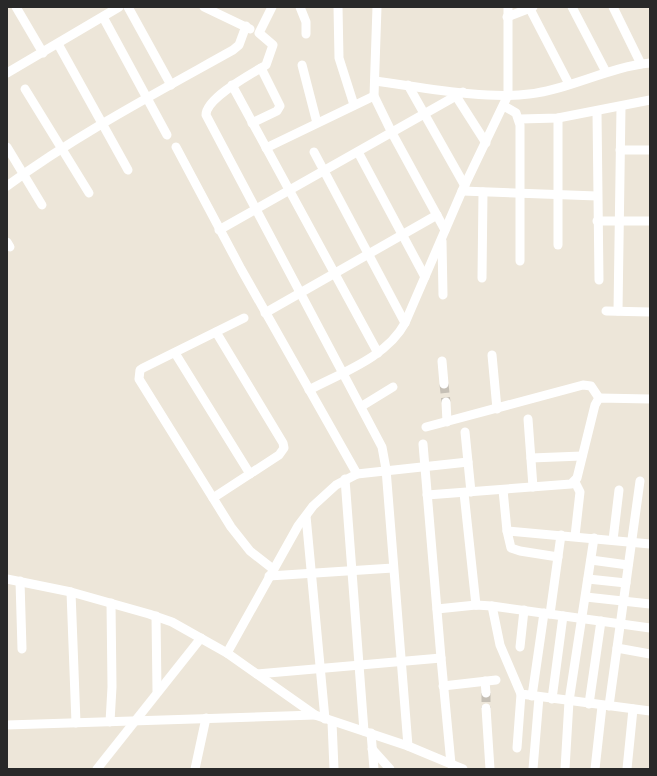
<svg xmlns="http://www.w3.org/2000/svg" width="657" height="776" viewBox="0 0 657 776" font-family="Manrope,sans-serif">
	<rect width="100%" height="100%" fill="#ede6d9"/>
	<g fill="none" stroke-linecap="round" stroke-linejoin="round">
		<!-- minor-tunnel -->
		<g stroke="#c6c0b6" stroke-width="9" stroke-dasharray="9 4.5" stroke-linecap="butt">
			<polyline points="444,384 446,402"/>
			<polyline points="486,693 486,708"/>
		</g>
		<!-- minor -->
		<g stroke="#fff" stroke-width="9">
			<polyline points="16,7 43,53"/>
			<polyline points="128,7 171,85"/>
			<polyline points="204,7 250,29"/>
			<path d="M272,7L259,33L273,45L266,65C251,74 206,98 206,115L382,447L386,469L408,746"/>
			<polyline points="300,7 306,22 306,34"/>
			<polyline points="338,7 339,58 354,105"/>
			<polyline points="377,7 374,96 392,133 445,230"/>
			<polyline points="572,7 606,72"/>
			<polyline points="613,7 641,64"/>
			<polyline points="530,9 569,84"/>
			<polyline points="103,17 167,135"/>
			<polyline points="507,17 533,7"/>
			<polyline points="58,44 128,170"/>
			<polyline points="302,65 317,123"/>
			<polyline points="7,73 119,7"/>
			<path d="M375,81C421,87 485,100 529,94C571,89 608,67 650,63"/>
			<polyline points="232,85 378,353"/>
			<polyline points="408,85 465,186"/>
			<polyline points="25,89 89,193"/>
			<polyline points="456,96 486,143"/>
			<polyline points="504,106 516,113 520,125 520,261"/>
			<polyline points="597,112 599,280"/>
			<polyline points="520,119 558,118 650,100"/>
			<polyline points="252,123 277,111 280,106 261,68"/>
			<polyline points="7,147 42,205"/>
			<polyline points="176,147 241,269 357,474"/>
			<polyline points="266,148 374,96"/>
			<polyline points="620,150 650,150"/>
			<polyline points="314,152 405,323"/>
			<polyline points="358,152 425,277"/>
			<path d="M7,186C78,134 156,93 233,50L239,45L246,26"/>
			<polyline points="462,191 597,196"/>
			<polyline points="597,221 650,221"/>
			<polyline points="219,230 463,92"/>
			<polyline points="442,241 443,295"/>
			<polyline points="7,242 10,247"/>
			<polyline points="558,245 558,118"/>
			<polyline points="482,278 483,192"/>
			<polyline points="606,311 650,312"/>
			<polyline points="618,311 621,107"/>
			<polyline points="265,313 437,215"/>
			<polyline points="244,318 143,368 140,370 139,379 231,527 250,551 273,569"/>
			<polyline points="175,353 250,474"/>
			<polyline points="492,355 497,409"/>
			<polyline points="442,361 444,384"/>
			<path d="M309,390C341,373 387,357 405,323L462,191L508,95V7"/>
			<polyline points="446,402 447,422"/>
			<polyline points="362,406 393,387"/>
			<polyline points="528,419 533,487"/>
			<polyline points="426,427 583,385 591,386 599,398"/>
			<polyline points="465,432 471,492"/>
			<polyline points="423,444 441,658 451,764"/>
			<polyline points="531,458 582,456"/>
			<polyline points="345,479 364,731"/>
			<polyline points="575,482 580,492 575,536"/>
			<polyline points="503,490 507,531 511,548 520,551 558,557"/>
			<polyline points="464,493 476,605"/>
			<polyline points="427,495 571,484 577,478 595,405 599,398 650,399"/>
			<polyline points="213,498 279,455 284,448 283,443 216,332"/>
			<polyline points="306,516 325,719"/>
			<polyline points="507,531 650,544"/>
			<polyline points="613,540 619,490"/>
			<polyline points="591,560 628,565"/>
			<polyline points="269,576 393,568"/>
			<polyline points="7,579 71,592 149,614 172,622 227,653 315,715 408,746 463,769"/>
			<polyline points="588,579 626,583"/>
			<polyline points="20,581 22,649"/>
			<polyline points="71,592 76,723"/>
			<polyline points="586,597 650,604"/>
			<polyline points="492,606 500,645 521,694 650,711"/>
			<polyline points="437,609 476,605 492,606 650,628"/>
			<polyline points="550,614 561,535"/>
			<polyline points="156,616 157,691"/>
			<polyline points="520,647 524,610"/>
			<polyline points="617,648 650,654"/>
			<polyline points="227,653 298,526 313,506 336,485 357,474 468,462"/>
			<polyline points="257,674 441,658"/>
			<polyline points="485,681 486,693"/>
			<polyline points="443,686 496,680"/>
			<polyline points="532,696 544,613"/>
			<polyline points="552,699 563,616"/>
			<polyline points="589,704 601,621"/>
			<polyline points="609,706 640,481"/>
			<polyline points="486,708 490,769"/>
			<polyline points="110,722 112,687 111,603"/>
			<polyline points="332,722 334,769"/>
			<polyline points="7,725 315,715"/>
			<polyline points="371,733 374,769"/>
			<polyline points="517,748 521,694"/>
			<polyline points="372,749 390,769"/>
			<polyline points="97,769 201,638"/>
			<polyline points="195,769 206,718"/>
			<polyline points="533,769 539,697"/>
			<polyline points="565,769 569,701 594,538"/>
			<polyline points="595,769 602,706"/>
			<polyline points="627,769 633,709"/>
		</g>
	</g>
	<!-- border -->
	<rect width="657" height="776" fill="none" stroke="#292929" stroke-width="16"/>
</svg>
